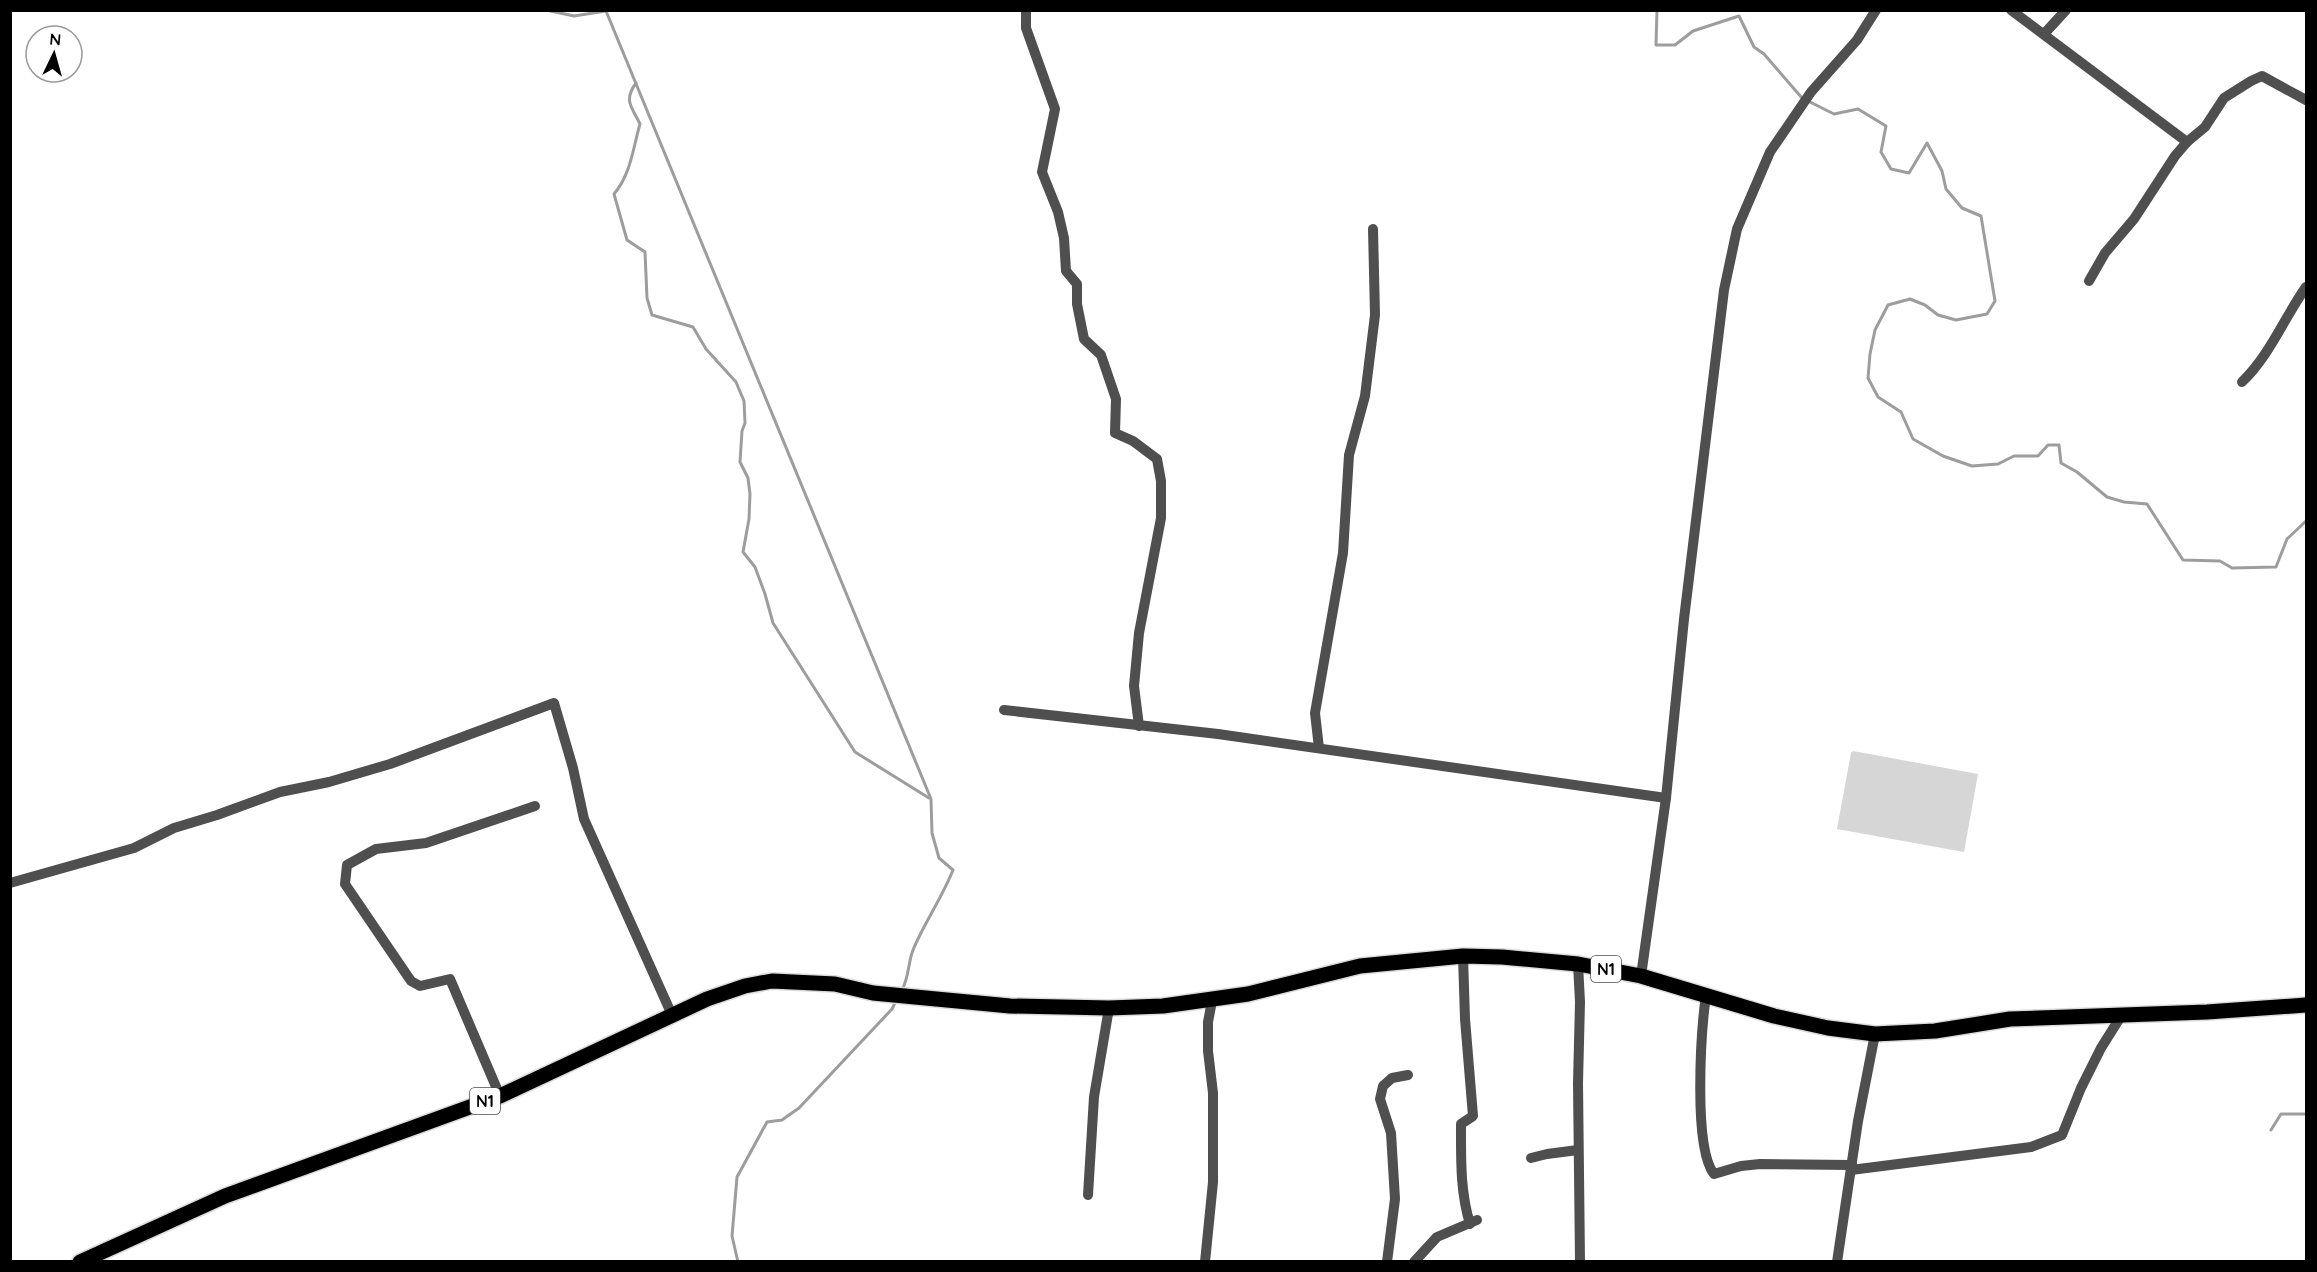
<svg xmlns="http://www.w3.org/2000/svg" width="2317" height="1272" viewBox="0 0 2317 1272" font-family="Quicksand,sans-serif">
	<rect width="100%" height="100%" fill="#fff"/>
	<!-- green -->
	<polygon fill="#d6d6d6" points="1853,751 1978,774 1964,852 1837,829 1851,753"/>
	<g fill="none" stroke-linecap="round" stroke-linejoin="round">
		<!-- stream -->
		<g stroke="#9d9d9d" stroke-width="3">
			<path d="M546,10L574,16L606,11L931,799L932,833L939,858L953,870C942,898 924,923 913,950C908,963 909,977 902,990"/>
			<polyline points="1657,10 1656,45 1675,45 1693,31 1739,16 1754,47 1764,54 1802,98"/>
			<path d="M636,83C623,101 632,107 640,124C633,148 631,174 614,194L627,240L645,252L647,298L652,315L693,327L706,349L736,382L744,401L745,423L742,431L740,462L748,478L750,494L749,519L743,552L755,567L765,594L773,623L855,752L929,798"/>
			<polyline points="1808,101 1834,114 1858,109 1886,126 1881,152 1891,169 1909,173 1927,143 1942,171 1946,189 1962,208 1981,216 1995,301 1987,314 1956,320 1938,315 1925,305 1910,299 1888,305 1875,330 1870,354 1868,378 1878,397 1901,412 1913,439 1943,456 1972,466 1998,464 2014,456 2038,456 2048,445 2059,445 2061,463 2077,472 2107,497 2124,502 2147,504 2183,560 2220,561 2232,568 2276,567 2287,539 2306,521"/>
			<polyline points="2271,1130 2281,1114 2306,1114"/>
			<polyline points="738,1262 732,1236 737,1177 767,1122 782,1120 799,1108 892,1009 896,1001"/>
		</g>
		<!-- primary casing -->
		<g stroke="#dbdbdb" stroke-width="18">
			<polyline id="primary" points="80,1262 225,1196 500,1096 707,999 745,986 772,981 835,984 873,993 1010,1006 1109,1008 1163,1006 1248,994 1360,966 1463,956 1502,957 1578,964 1641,976 1774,1016 1828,1028 1875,1034 1935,1031 2010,1019 2207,1012 2306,1005"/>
		</g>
		<!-- street -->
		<g stroke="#4f4f4f" stroke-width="10">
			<polyline points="1026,10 1026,28 1055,109 1042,172 1058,212 1064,238 1066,271 1077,284 1077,304 1084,339 1101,355 1116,399 1115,433 1133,441 1157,459 1161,481 1161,518 1139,633 1134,686 1139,726"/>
			<polyline points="2011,10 2187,142"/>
			<polyline points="2044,34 2066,10"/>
			<polyline points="2089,281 2105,253 2134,219 2175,156 2187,142 2205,127 2224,98 2251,81 2262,76 2306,100"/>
			<path d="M2242,382C2270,355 2284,318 2306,287"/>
			<polyline points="1004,710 1218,734 1666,798"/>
			<polyline points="1319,748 1315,713 1343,553 1349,455 1365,396 1375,315 1373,229"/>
			<polyline points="10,883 134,848 174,828 217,815 280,792 329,782 390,764 554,703 573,768 584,819 672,1015"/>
			<path d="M1463,956L1465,1019L1473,1116L1461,1124C1461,1158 1460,1191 1470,1224"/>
			<polyline points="1578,964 1580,1002 1578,1083 1580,1262"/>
			<polyline points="1641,976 1666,798 1684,619 1724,290 1737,229 1770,152 1811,92 1857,40 1876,10"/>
			<path d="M1706,995C1701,1031 1693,1147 1714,1174L1741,1166L1760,1164L1852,1165"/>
			<polyline points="500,1096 450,979 420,986 411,981 345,884 347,865 376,849 426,843 535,806"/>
			<polyline points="1531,1158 1547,1154 1578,1150"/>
			<polyline points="1851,1170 2031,1147 2062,1135 2081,1088 2101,1048 2123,1013"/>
			<polyline points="1088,1195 1094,1097 1109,1008"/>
			<polyline points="1205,1262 1213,1182 1213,1093 1208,1051 1208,1022 1212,1001"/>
			<polyline points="1387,1262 1395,1199 1391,1133 1380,1099 1383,1086 1392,1078 1408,1075"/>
			<polyline points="1414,1262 1437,1237 1477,1220"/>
			<polyline points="1837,1262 1858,1121 1875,1034"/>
		</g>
		<!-- primary -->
		<use href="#primary" stroke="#000" stroke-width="15"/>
	</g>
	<g text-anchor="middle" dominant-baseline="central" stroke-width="6" stroke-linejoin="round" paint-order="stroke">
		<!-- shield labels -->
		<g fill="#fff" stroke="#4c4c4c" stroke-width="1.5">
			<rect x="1591" y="956" width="30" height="26" rx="4.5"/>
			<rect x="470" y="1088" width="30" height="26" rx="4.5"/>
		</g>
		<g font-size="16" font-weight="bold" fill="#000">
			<text x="1606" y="969">N1</text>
			<text x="485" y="1101">N1</text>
		</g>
	</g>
	<!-- border -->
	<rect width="2317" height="1272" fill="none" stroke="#000000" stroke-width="24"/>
	<!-- north arrow -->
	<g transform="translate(54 54) rotate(5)"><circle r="28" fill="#ffffff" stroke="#999999" stroke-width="1.5"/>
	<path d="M0-4.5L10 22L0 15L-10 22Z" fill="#000000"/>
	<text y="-9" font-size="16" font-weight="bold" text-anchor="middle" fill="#000000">N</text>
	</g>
</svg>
